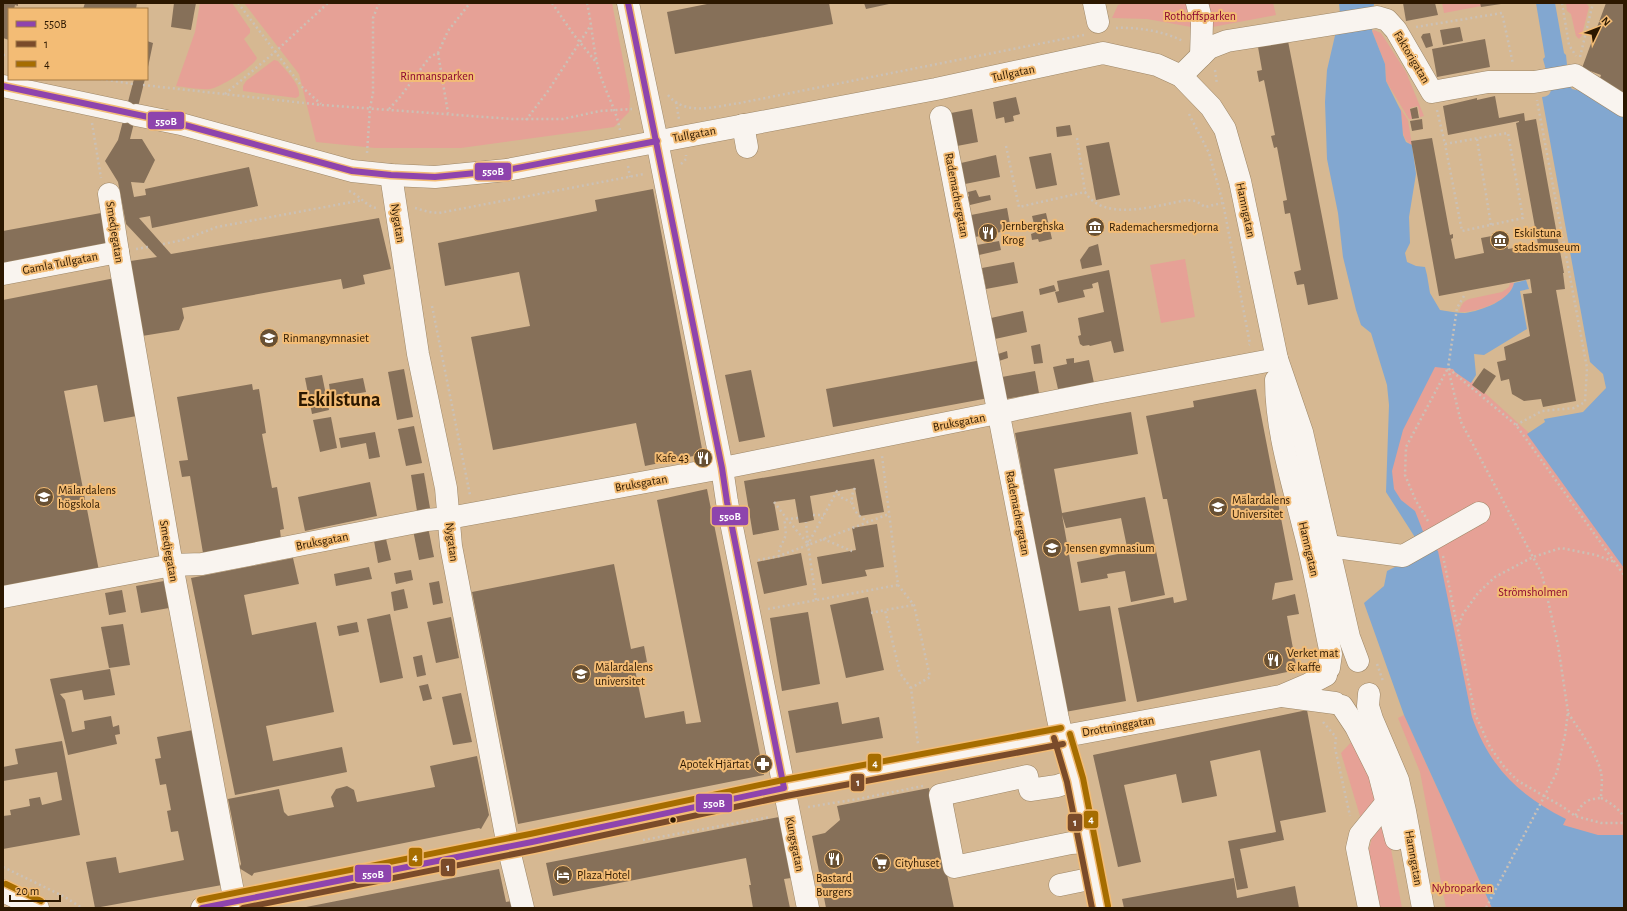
<svg xmlns="http://www.w3.org/2000/svg" width="1627" height="911" viewBox="0 0 1627 911" font-family="'Alegreya Sans',sans-serif">
	<rect width="100%" height="100%" fill="#d6b892"/>
	<!-- green -->
	<g fill="#e6a196">
		<path d="M200,3H232L250,29V33L244,39L257,58C253,67 221,87 210,89C200,90 186,87 176,86L195,32Z"/>
		<polygon points="244,3 612,3 630,96 629,112 614,127 461,148 375,148 316,142 299,74"/>
		<polygon points="1125,3 1273,3 1276,15 1202,29 1147,19 1112,18 1118,5"/>
		<polygon points="1442,3 1480,3 1481,6 1444,13"/>
		<polygon points="1566,3 1586,3 1589,7 1582,35 1579,39 1576,36 1571,14 1567,11"/>
		<polygon points="1374,30 1381,33 1406,72 1424,116 1420,117 1418,106 1410,108 1412,119 1409,119 1386,81 1385,64 1372,31"/>
		<path d="M274,60L278,61C285,70 301,84 299,96L296,98L243,91V86L246,81Z"/>
		<path d="M1398,105L1408,120L1412,145C1397,137 1405,118 1398,105Z"/>
		<polygon points="1185,259 1195,317 1161,323 1150,265"/>
		<path d="M1510,283H1514C1511,301 1476,313 1459,312C1461,306 1462,302 1469,299L1502,292L1509,287Z"/>
		<polygon points="1439,361 1463,373 1528,432 1624,562 1624,840 1596,839 1563,828 1509,788 1466,718 1432,553 1389,488 1393,444 1418,389"/>
		<polygon points="1404,715 1492,908 1446,908 1420,772 1398,718"/>
		<polygon points="1355,738 1378,801 1372,812 1360,816 1341,753"/>
		<polygon points="1386,822 1402,908 1377,908 1368,855 1372,837"/>
	</g>
	<!-- water -->
	<g fill="#82a7d0">
		<path d="M1339,3H1374L1372,31L1385,64L1386,81L1401,111L1403,135L1406,142L1412,145L1416,174L1409,217L1410,243L1405,253L1407,262L1416,266L1425,267L1427,275L1430,293L1440,310C1448,311 1457,313 1465,313C1481,311 1511,300 1514,283L1526,280L1529,289L1520,291L1527,329L1484,355L1474,354L1476,375L1471,383L1455,372L1453,369L1435,367L1403,430L1392,471L1394,489L1401,500L1415,511L1426,539L1438,551L1472,717C1490,768 1519,795 1566,819L1563,825L1598,835H1624V908H1492L1404,715L1364,603L1384,586L1387,571L1423,553L1418,542L1386,492L1389,405L1387,385L1371,333L1361,325L1356,310L1343,257L1338,213L1327,159L1325,102L1327,70L1340,14Z"/>
		<path d="M1536,3H1555L1564,53L1566,55L1569,85L1572,89L1594,94L1592,99L1600,104L1624,113V568L1527,434L1545,422L1544,419L1583,412L1606,388L1603,374L1590,362L1542,97C1547,97 1551,94 1551,89L1543,59L1545,57Z"/>
	</g>
	<!-- building -->
	<g fill="#867059">
		<polygon points="3,3 18,3 18,6 15,5 14,9 9,9 9,40 3,38"/>
		<polygon points="85,3 137,3 136,9 83,9"/>
		<polygon points="174,3 196,3 191,30 171,27"/>
		<polygon points="712,3 829,3 833,24 675,54 667,12"/>
		<polygon points="864,3 889,3 889,4 866,9"/>
		<polygon points="1403,3 1435,3 1438,15 1406,21"/>
		<polygon points="1480,3 1501,3 1501,4 1481,7"/>
		<polygon points="1606,3 1624,3 1624,95 1599,81 1601,75 1582,68"/>
		<polygon points="1460,27 1463,41 1443,45 1440,30"/>
		<polygon points="1430,33 1433,46 1426,48 1421,37 1423,34"/>
		<polygon points="1485,39 1490,67 1437,77 1432,49"/>
		<polygon points="147,41 153,43 148,67 147,67"/>
		<polygon points="1288,41 1338,299 1308,305 1304,284 1297,285 1294,272 1301,270 1290,213 1285,214 1283,201 1287,200 1277,147 1274,148 1271,136 1275,135 1264,80 1259,82 1257,71 1262,70 1258,47"/>
		<polygon points="134,79 145,79 130,139 142,139 155,160 144,183 131,182 134,197 146,195 145,189 249,167 258,206 152,228 150,216 139,218 171,254 379,218 391,269 363,275 365,284 343,289 341,279 182,308 184,318 179,330 142,336 124,262 157,257 126,224 118,182 105,161 118,140"/>
		<polygon points="1495,96 1499,118 1524,113 1525,121 1536,119 1564,273 1563,273 1565,289 1556,290 1576,401 1543,407 1541,399 1524,401 1512,394 1509,379 1501,381 1497,362 1506,360 1504,347 1530,336 1523,294 1532,293 1530,279 1439,296 1411,141 1432,138 1450,235 1453,234 1453,238 1451,239 1455,259 1484,253 1481,238 1497,235 1505,234 1508,249 1538,244 1516,123 1519,122 1519,121 1448,135 1443,106 1477,98 1477,100"/>
		<polygon points="1016,97 1020,114 1013,116 1014,121 1005,123 1004,117 996,119 993,102"/>
		<polygon points="1417,107 1419,118 1412,119 1410,109"/>
		<polygon points="972,109 978,142 957,146 951,113"/>
		<polygon points="1422,119 1423,129 1412,131 1410,121"/>
		<polygon points="1070,125 1072,135 1057,137 1056,127"/>
		<polygon points="1109,142 1120,195 1096,200 1086,146"/>
		<polygon points="1051,153 1057,185 1036,189 1029,157"/>
		<polygon points="996,155 1000,177 965,184 961,163"/>
		<polygon points="653,189 703,454 645,466 636,423 493,450 471,337 530,326 519,272 445,286 438,243 597,211 595,200"/>
		<polygon points="976,190 979,197 990,195 991,200 970,205 968,197 969,196 968,192"/>
		<polygon points="1007,208 1011,230 975,237 971,215"/>
		<polygon points="101,213 108,251 3,272 3,231"/>
		<polygon points="1046,213 1052,239 1039,242 1038,239 1032,240 1031,234 1036,232 1032,216"/>
		<polygon points="999,241 1001,250 979,255 977,245"/>
		<polygon points="1098,244 1102,265 1082,269 1080,260 1089,247"/>
		<polygon points="1014,262 1018,283 986,289 982,268"/>
		<polygon points="1109,270 1124,351 1114,353 1111,341 1090,346 1089,345 1083,346 1080,344 1078,336 1081,335 1078,318 1104,312 1098,282 1092,284 1093,288 1083,290 1085,297 1058,303 1055,292 1059,291 1057,281"/>
		<polygon points="115,278 142,415 104,422 97,385 64,391 99,571 3,589 3,300"/>
		<polygon points="1054,285 1056,291 1040,295 1039,289"/>
		<polygon points="1023,311 1027,332 995,339 991,318"/>
		<polygon points="1040,344 1043,363 1034,364 1031,346"/>
		<polygon points="1007,351 1008,358 999,361 998,354"/>
		<polygon points="1074,358 1074,363 1089,360 1094,383 1058,389 1053,367 1067,364 1066,359"/>
		<polygon points="987,359 994,397 833,427 826,389"/>
		<polygon points="1484,368 1496,376 1484,394 1472,385"/>
		<polygon points="404,369 413,417 397,420 388,372"/>
		<polygon points="751,370 765,437 739,442 725,375"/>
		<polygon points="1035,371 1039,393 1006,399 1002,377"/>
		<polygon points="322,375 329,410 312,414 305,378"/>
		<polygon points="363,378 366,392 331,398 329,384"/>
		<polygon points="252,384 253,390 259,389 266,433 262,434 272,488 277,487 284,529 280,530 281,539 203,553 190,476 182,477 179,461 188,460 177,397"/>
		<polygon points="1256,389 1293,580 1275,583 1272,600 1295,594 1299,614 1287,616 1297,670 1137,702 1118,608 1173,597 1174,603 1187,600 1167,499 1163,499 1146,416 1194,407 1193,401"/>
		<polygon points="1131,412 1138,454 1054,469 1062,513 1145,497 1165,595 1131,602 1125,571 1107,574 1108,578 1081,583 1077,562 1128,552 1121,518 1066,528 1062,515 1079,611 1110,606 1126,701 1065,712 1015,433"/>
		<polygon points="331,417 337,448 320,452 313,420"/>
		<polygon points="414,426 422,463 406,466 398,429"/>
		<polygon points="375,432 380,457 369,459 366,443 341,448 339,438"/>
		<polygon points="874,459 884,512 860,516 855,488 810,496 814,520 806,522 799,523 795,499 774,502 779,530 753,535 744,481"/>
		<polygon points="424,473 430,508 417,511 411,475"/>
		<polygon points="370,482 377,516 305,531 298,497"/>
		<polygon points="707,489 764,775 518,824 472,592 614,564 631,649 644,646 647,662 634,665 645,718 684,711 686,724 701,722 657,500"/>
		<polygon points="877,524 884,567 865,570 867,576 822,584 817,557 856,550 852,528"/>
		<polygon points="428,527 434,557 419,560 413,530"/>
		<polygon points="386,539 391,560 378,563 374,541"/>
		<polygon points="801,553 807,585 764,594 757,562"/>
		<polygon points="293,558 299,584 244,595 252,635 316,622 334,712 266,726 273,761 342,747 347,772 235,795 191,578"/>
		<polygon points="369,567 372,579 336,586 334,574"/>
		<polygon points="411,570 413,580 396,584 394,573"/>
		<polygon points="164,581 169,608 141,613 136,586"/>
		<polygon points="439,581 443,603 433,605 429,583"/>
		<polygon points="404,589 408,608 394,611 391,592"/>
		<polygon points="122,590 126,612 109,615 105,593"/>
		<polygon points="868,597 884,670 846,678 830,605"/>
		<polygon points="808,612 820,684 782,691 770,618"/>
		<polygon points="390,614 403,678 380,683 367,619"/>
		<polygon points="451,617 459,658 436,663 427,622"/>
		<polygon points="357,622 359,632 339,636 337,626"/>
		<polygon points="123,624 130,665 109,668 101,627"/>
		<polygon points="422,655 426,675 417,677 413,657"/>
		<polygon points="110,669 115,695 84,700 82,690 60,694 65,700 72,732 85,729 84,721 111,716 113,727 119,725 120,734 115,735 117,744 68,755 50,679"/>
		<polygon points="428,684 432,699 423,701 419,686"/>
		<polygon points="461,693 472,742 453,745 442,697"/>
		<polygon points="838,702 842,724 879,717 883,738 796,753 788,711"/>
		<polygon points="1307,710 1326,812 1280,821 1284,840 1240,849 1248,888 1237,890 1228,841 1276,832 1260,750 1210,761 1217,796 1182,803 1176,774 1124,785 1141,862 1118,867 1093,755"/>
		<polygon points="193,730 222,885 95,908 86,862 116,857 119,873 184,860 178,831 171,832 167,811 171,810 166,784 160,785 155,759 161,758 157,737"/>
		<polygon points="62,741 80,835 3,849 3,816 11,815 10,810 30,806 29,799 40,797 42,805 62,800 57,772 3,781 3,767 18,764 15,749"/>
		<polygon points="477,756 489,815 481,829 479,828 254,873 252,876 239,868 241,864 228,799 279,789 284,812 288,816 334,807 331,797 336,789 347,786 354,790 357,802 435,787 430,766"/>
		<polygon points="929,788 954,908 826,908 812,836 825,833 840,820 837,806"/>
		<polygon points="779,817 791,878 784,879 790,908 753,908 749,885 751,885 746,858 553,896 546,863"/>
		<polygon points="499,869 506,902 512,901 514,908 301,908"/>
		<polygon points="1234,878 1237,898 1295,886 1299,908 1124,908 1122,899"/>
	</g>
	<g fill="none" stroke-linecap="round" stroke-linejoin="round">
		<!-- minor casing -->
		<g stroke="#9d8666" stroke-width="23">
			<g id="minor">
				<polyline points="628,3 657,141 722,468 727,502 808,908"/>
				<polyline points="1094,3 1098,22"/>
				<polyline points="1197,3 1202,22 1201,56"/>
				<polyline points="1181,76 1209,48 1227,41 1377,17 1387,20 1396,30 1432,92 1488,82 1534,82 1575,75 1624,106"/>
				<polyline points="3,86 125,112"/>
				<polyline points="136,115 181,124 352,171 391,175 435,177 507,170 936,89 1103,53 1157,65 1181,76 1211,107 1225,129 1240,181 1277,359 1302,432 1349,637 1358,661"/>
				<polyline points="941,117 1058,719 1062,736 1075,780 1100,908"/>
				<polyline points="743,125 747,147"/>
				<polyline points="391,175 418,354 446,488 451,546 508,846 523,908"/>
				<polyline points="109,194 118,252 172,565 236,908"/>
				<polyline points="3,274 118,252"/>
				<path d="M1276,380C1276,431 1292,480 1304,529C1315,570 1322,612 1331,654L1329,668"/>
				<polyline points="1315,549 1328,546 1403,556 1479,513"/>
				<polyline points="3,597 172,565 202,564 427,520 449,518 733,466 1096,393 1277,359"/>
				<polyline points="1369,694 1368,706 1372,719 1398,780 1405,811 1423,908"/>
				<polyline points="1282,696 1335,703"/>
				<polyline points="1342,706 1356,727 1379,773 1396,839"/>
				<polyline points="1075,780 1057,786 1030,790 1027,776 940,795 954,867 1071,843 1087,842"/>
				<polyline points="1060,885 1094,878"/>
				<polyline points="3,891 38,908"/>
				<polyline points="202,908 532,842 784,788 1281,696 1309,684 1326,675"/>
				<polyline points="1369,908 1357,848 1360,835 1387,802"/>
			</g>
		</g>
		<!-- path -->
		<g stroke="#cbc1b6" stroke-width="2.5" stroke-dasharray="2 3" stroke-linecap="butt">
			<polyline points="238,3 303,88 321,104"/>
			<polyline points="552,3 574,35 596,62"/>
			<path d="M587,3C592,25 593,49 599,71C605,91 616,109 620,130"/>
			<polyline points="1562,3 1569,45 1576,56"/>
			<polyline points="1416,27 1502,13 1513,64"/>
			<path d="M1116,28C1138,27 1163,31 1183,41"/>
			<polyline points="438,53 448,113"/>
			<polyline points="3,55 9,55"/>
			<polyline points="1580,57 1593,3"/>
			<polyline points="1215,70 1217,84"/>
			<polyline points="101,79 133,84"/>
			<polyline points="143,85 322,105 512,119 563,119 600,111 632,109"/>
			<polyline points="225,94 275,52 328,3"/>
			<path d="M668,95C686,117 716,106 740,103L1084,35"/>
			<polyline points="676,102 679,119"/>
			<polyline points="389,109 400,97 426,62 431,56 438,53 448,31 470,3"/>
			<polyline points="1437,110 1445,144 1508,133 1523,218 1462,231 1445,144"/>
			<polyline points="1189,114 1209,153 1223,203 1250,344 1249,345"/>
			<polyline points="526,120 548,91 591,25"/>
			<polyline points="92,123 101,178"/>
			<polyline points="1077,138 1085,192"/>
			<polyline points="1477,139 1491,225"/>
			<path d="M1006,146L1019,207L1085,192C1104,223 1158,205 1187,200L1196,201L1205,207L1222,203"/>
			<polyline points="367,153 370,108 373,93 373,18 379,3"/>
			<polyline points="681,164 686,159 686,155"/>
			<polyline points="628,166 630,177"/>
			<path d="M349,191C359,195 366,206 376,208"/>
			<polyline points="415,208 429,212 439,213 644,174"/>
			<polyline points="163,244 183,240 217,227 363,200"/>
			<polyline points="136,249 148,247"/>
			<polyline points="1464,296 1457,308 1448,368 1461,422 1542,574 1558,645 1568,712 1565,735 1557,772 1486,908"/>
			<polyline points="432,306 470,495"/>
			<polyline points="1516,425 1542,411 1574,408 1585,402 1587,368 1537,100"/>
			<path d="M855,488C847,502 855,516 868,521"/>
			<path d="M774,502L787,519L785,520C784,526 787,531 785,537C783,544 778,547 779,556"/>
			<polyline points="813,515 824,515"/>
			<polyline points="798,518 787,519 808,544 806,522"/>
			<polyline points="1428,521 1416,501 1405,475 1406,447 1448,368 1516,425 1624,575"/>
			<polyline points="823,539 852,551"/>
			<polyline points="1443,556 1475,714 1490,747 1505,768 1518,781 1563,807 1575,816 1601,823 1624,823"/>
			<polyline points="758,560 779,556 889,514"/>
			<polyline points="898,585 914,605 930,677 911,688 918,744"/>
			<polyline points="816,600 808,544 837,491 840,497 851,502"/>
			<polyline points="768,609 898,585 882,456"/>
			<polyline points="871,613 885,610"/>
			<polyline points="1459,625 1463,614 1478,593 1495,577 1533,557 1561,548 1596,555 1615,562"/>
			<polyline points="1377,664 1383,681"/>
			<polyline points="911,688 900,673 885,610 914,605"/>
			<path d="M1568,713C1578,728 1598,755 1601,773C1603,780 1601,790 1601,798C1585,799 1582,804 1575,816"/>
			<polyline points="1323,722 1336,737 1335,748 1350,816"/>
			<path d="M1601,798C1611,803 1618,808 1624,817"/>
			<polyline points="808,807 858,799 923,786"/>
			<polyline points="643,840 770,817"/>
			<polyline points="3,867 65,897 82,908"/>
		</g>
		<!-- minor -->
		<use href="#minor" stroke="#f9f4ef" stroke-width="22"/>
		<!-- bus-1 casing -->
		<g stroke="#f3bc75" stroke-width="9">
			<g id="bus-1">
				<polyline points="3,86 181,124 352,171 391,175 435,177 507,170 657,141"/>
				<polyline points="202,908 532,842 784,788 727,502 722,468 628,3"/>
			</g>
		</g>
		<!-- bus-2 casing -->
		<g stroke="#f3bc75" stroke-width="9">
			<g id="bus-2">
				<polyline points="1054,738 1067,782 1092,908"/>
				<polyline points="243,908 534,850 786,796 1063,744"/>
			</g>
		</g>
		<!-- bus-3 casing -->
		<g stroke="#f3bc75" stroke-width="9">
			<g id="bus-3">
				<polyline points="1070,734 1083,778 1108,906"/>
				<polyline points="6,884 41,901"/>
				<polyline points="200,900 530,834 783,780 1061,728"/>
			</g>
		</g>
		<!-- bus-1 -->
		<use href="#bus-1" stroke="#8e44ad" stroke-width="6"/>
		<!-- bus-2 -->
		<use href="#bus-2" stroke="#7a4b2a" stroke-width="6"/>
		<!-- bus-3 -->
		<use href="#bus-3" stroke="#a66d00" stroke-width="6"/>
	</g>
	<!-- icons -->
	<defs>
		<g id="museum-disc" transform="scale(1)"><circle r="9.5" fill="#685033" stroke="#f3bc75"/><path d="M0-6L6-3V-2H-6V-3ZM-5-1h2V3h-2ZM-1-1h2V3h-2ZM3-1h2V3H3ZM-6 4H6V6H-6Z" fill="#fff"/></g>
		<g id="restaurant-disc" transform="scale(1)"><circle r="9.5" fill="#685033" stroke="#f3bc75"/><path d="M-5-6h1v4h1v-4h1v4h1v-4h1v5L-1.5 .5V6h-2V.5L-5-1ZM5-6V6H3V1.5H1.5Q1.5-4 5-6Z" fill="#fff"/></g>
		<g id="school-disc" transform="scale(1)"><circle r="9.5" fill="#685033" stroke="#f3bc75"/><path d="M0-5L7-2L0 1L-7-2ZM-4 1L0 2.5L4 1V4Q0 6-4 4Z" fill="#fff"/></g>
		<g id="university-disc" transform="scale(1)"><circle r="9.5" fill="#685033" stroke="#f3bc75"/><path d="M0-5L7-2L0 1L-7-2ZM-4 1L0 2.5L4 1V4Q0 6-4 4Z" fill="#fff"/></g>
		<g id="pharmacy-disc" transform="scale(1)"><circle r="9.5" fill="#685033" stroke="#f3bc75"/><path d="M-2-6h4v4h4v4h-4v4h-4v-4h-4v-4h4Z" fill="#fff"/></g>
		<g id="supermarket-disc" transform="scale(1)"><circle r="9.5" fill="#685033" stroke="#f3bc75"/><path d="M-6-5.5h2.5l.6 2H6L4.5 2H-2.5L-4.4-4H-6ZM-1.5 3.2a1.3 1.3 0 1 0 .1 0ZM3 3.2a1.3 1.3 0 1 0 .1 0Z" fill="#fff"/></g>
		<g id="hotel-disc" transform="scale(1)"><circle r="9.5" fill="#685033" stroke="#f3bc75"/><path d="M-6-4.5h1.5V1H6V5H4.5V3h-9V5H-6ZM-4 0a1.8 1.8 0 1 1 3.6 0ZM.5 0V-2.5h3Q6-2.5 6 0Z" fill="#fff"/></g>
	</defs>
	<g fill-rule="evenodd">
		<use href="#museum-disc" x="1095" y="227"/>
		<use href="#restaurant-disc" x="988" y="233"/>
		<use href="#museum-disc" x="1500" y="240"/>
		<use href="#school-disc" x="269" y="338"/>
		<use href="#restaurant-disc" x="703" y="458"/>
		<use href="#university-disc" x="44" y="497"/>
		<use href="#university-disc" x="1218" y="507"/>
		<use href="#school-disc" x="1052" y="548"/>
		<use href="#restaurant-disc" x="1273" y="660"/>
		<use href="#university-disc" x="581" y="674"/>
		<use href="#pharmacy-disc" x="763" y="764"/>
		<use href="#restaurant-disc" x="834" y="859"/>
		<use href="#supermarket-disc" x="881" y="863"/>
		<use href="#hotel-disc" x="563" y="875"/>
	</g>
	<!-- markers -->
	<circle fill="#2c1800" stroke="#f3bc75" stroke-width="1.5" cx="673" cy="820" r="3.5"/>
	<g text-anchor="middle" dominant-baseline="central" stroke-width="4" stroke-linejoin="round" paint-order="stroke">
		<!-- park labels -->
		<g font-size="12" fill="#8b0631" stroke="#f3bc75">
			<text x="1200" y="16">Rothoffsparken</text>
			<text x="437" y="76">Rinmansparken</text>
			<text x="1533" y="592">Strömsholmen</text>
			<text x="1462" y="888">Nybroparken</text>
		</g>
		<!-- street labels -->
		<g font-size="12" fill="#2c1800" stroke="#f3bc75">
			<text transform="translate(1412 57) rotate(59)">Faktorigatan</text>
			<text transform="translate(1013 73) rotate(-12)">Tullgatan</text>
			<text transform="translate(694 134) rotate(-11)">Tullgatan</text>
			<text transform="translate(957 195) rotate(79)">Rademachergatan</text>
			<text transform="translate(1246 210) rotate(78)">Hamngatan</text>
			<text transform="translate(398 223) rotate(81)">Nygatan</text>
			<text transform="translate(115 232) rotate(81)">Smedjegatan</text>
			<text transform="translate(60 263) rotate(-11)">Gamla Tullgatan</text>
			<text transform="translate(959 422) rotate(-11)">Bruksgatan</text>
			<text transform="translate(641 483) rotate(-10)">Bruksgatan</text>
			<text transform="translate(1018 513) rotate(79)">Rademachergatan</text>
			<text transform="translate(322 541) rotate(-11)">Bruksgatan</text>
			<text transform="translate(452 542) rotate(83)">Nygatan</text>
			<text transform="translate(1309 549) rotate(77)">Hamngatan</text>
			<text transform="translate(169 551) rotate(80)">Smedjegatan</text>
			<text transform="translate(1118 726) rotate(-10)">Drottninggatan</text>
			<text transform="translate(795 844) rotate(79)">Kungsgatan</text>
			<text transform="translate(1414 858) rotate(80)">Hamngatan</text>
		</g>
		<!-- poi labels -->
		<g font-size="12" fill="#2c1800" stroke="#f3bc75" text-anchor="start">
			<text x="1002" y="226">Jernberghska<tspan x="1002" dy="14">Krog</tspan></text>
			<text x="1109" y="227">Rademachersmedjorna</text>
			<text x="1514" y="233">Eskilstuna<tspan x="1514" dy="14">stadsmuseum</tspan></text>
			<text x="283" y="338">Rinmangymnasiet</text>
			<text x="689" y="458" text-anchor="end">Kafe 43</text>
			<text x="58" y="490">Mälardalens<tspan x="58" dy="14">högskola</tspan></text>
			<text x="1232" y="500">Mälardalens<tspan x="1232" dy="14">Universitet</tspan></text>
			<text x="1066" y="548">Jensen gymnasium</text>
			<text x="1287" y="653">Verket mat<tspan x="1287" dy="14">&amp; kaffe</tspan></text>
			<text x="595" y="667">Mälardalens<tspan x="595" dy="14">universitet</tspan></text>
			<text x="749" y="764" text-anchor="end">Apotek Hjärtat</text>
			<text x="895" y="863">Cityhuset</text>
			<text x="577" y="875">Plaza Hotel</text>
			<text x="834" y="878" text-anchor="middle">Bastard<tspan x="834" dy="14">Burgers</tspan></text>
		</g>
		<!-- town labels -->
		<g font-size="20" font-weight="bold" fill="#2c1800" stroke="#f3bc75">
			<text x="339" y="400">Eskilstuna</text>
		</g>
	</g>
	<g stroke="#f3bc75" stroke-width="1.5">
		<rect x="147" y="111" width="38" height="19" rx="4" fill="#8e44ad"/>
		<rect x="474" y="162" width="38" height="19" rx="4" fill="#8e44ad"/>
		<rect x="711" y="506" width="38" height="20" rx="4" fill="#8e44ad"/>
		<rect x="867" y="753" width="15" height="19" rx="4" fill="#a66d00"/>
		<rect x="850" y="773" width="15" height="19" rx="4" fill="#7a4b2a"/>
		<rect x="695" y="793" width="38" height="20" rx="4" fill="#8e44ad"/>
		<rect x="1083" y="810" width="16" height="19" rx="4" fill="#a66d00"/>
		<rect x="1067" y="813" width="16" height="19" rx="4" fill="#7a4b2a"/>
		<rect x="408" y="847" width="15" height="20" rx="4" fill="#a66d00"/>
		<rect x="440" y="858" width="16" height="19" rx="4" fill="#7a4b2a"/>
		<rect x="354" y="864" width="38" height="19" rx="4" fill="#8e44ad"/>
	</g>
	<g font-size="11" text-anchor="middle" font-weight="bold" fill="#fff">
		<text x="166" y="125">550B</text>
		<text x="493" y="175">550B</text>
		<text x="730" y="520">550B</text>
		<text x="875" y="767">4</text>
		<text x="858" y="786">1</text>
		<text x="714" y="807">550B</text>
		<text x="1091" y="823">4</text>
		<text x="1075" y="826">1</text>
		<text x="415" y="861">4</text>
		<text x="448" y="871">1</text>
		<text x="373" y="878">550B</text>
	</g>
	<!-- border -->
	<rect width="1627" height="911" fill="none" stroke="#2c1800" stroke-width="8"/>
	<!-- legend -->
	<rect x="8" y="8" width="140" height="72" fill="#f3bc75" stroke="#a37a46"/>
	<rect x="16" y="21" width="20" height="6" fill="#8e44ad" stroke="#a37a46"/>
	<text x="44" y="28" font-size="12" fill="#2c1800">550B</text>
	<rect x="16" y="41" width="20" height="6" fill="#7a4b2a" stroke="#a37a46"/>
	<text x="44" y="48" font-size="12" fill="#2c1800">1</text>
	<rect x="16" y="61" width="20" height="6" fill="#a66d00" stroke="#a37a46"/>
	<text x="44" y="68" font-size="12" fill="#2c1800">4</text>
	<!-- north arrow -->
	<g transform="translate(1599 28) rotate(47)" stroke="#f3bc75" stroke-width="3" paint-order="stroke">
	<path d="M0-3L7 15L0 10L-7 15Z" fill="#2c1800"/>
	<text y="-6" font-size="11" font-weight="bold" text-anchor="middle" fill="#2c1800">N</text>
	</g>
	<!-- scale -->
	<path d="M10 895v6h50v-6" fill="none" stroke="#2c1800" stroke-width="2"/>
	<text x="16" y="895" font-size="12" fill="#2c1800" stroke="#f3bc75" stroke-width="3" paint-order="stroke">20 m</text>
</svg>
